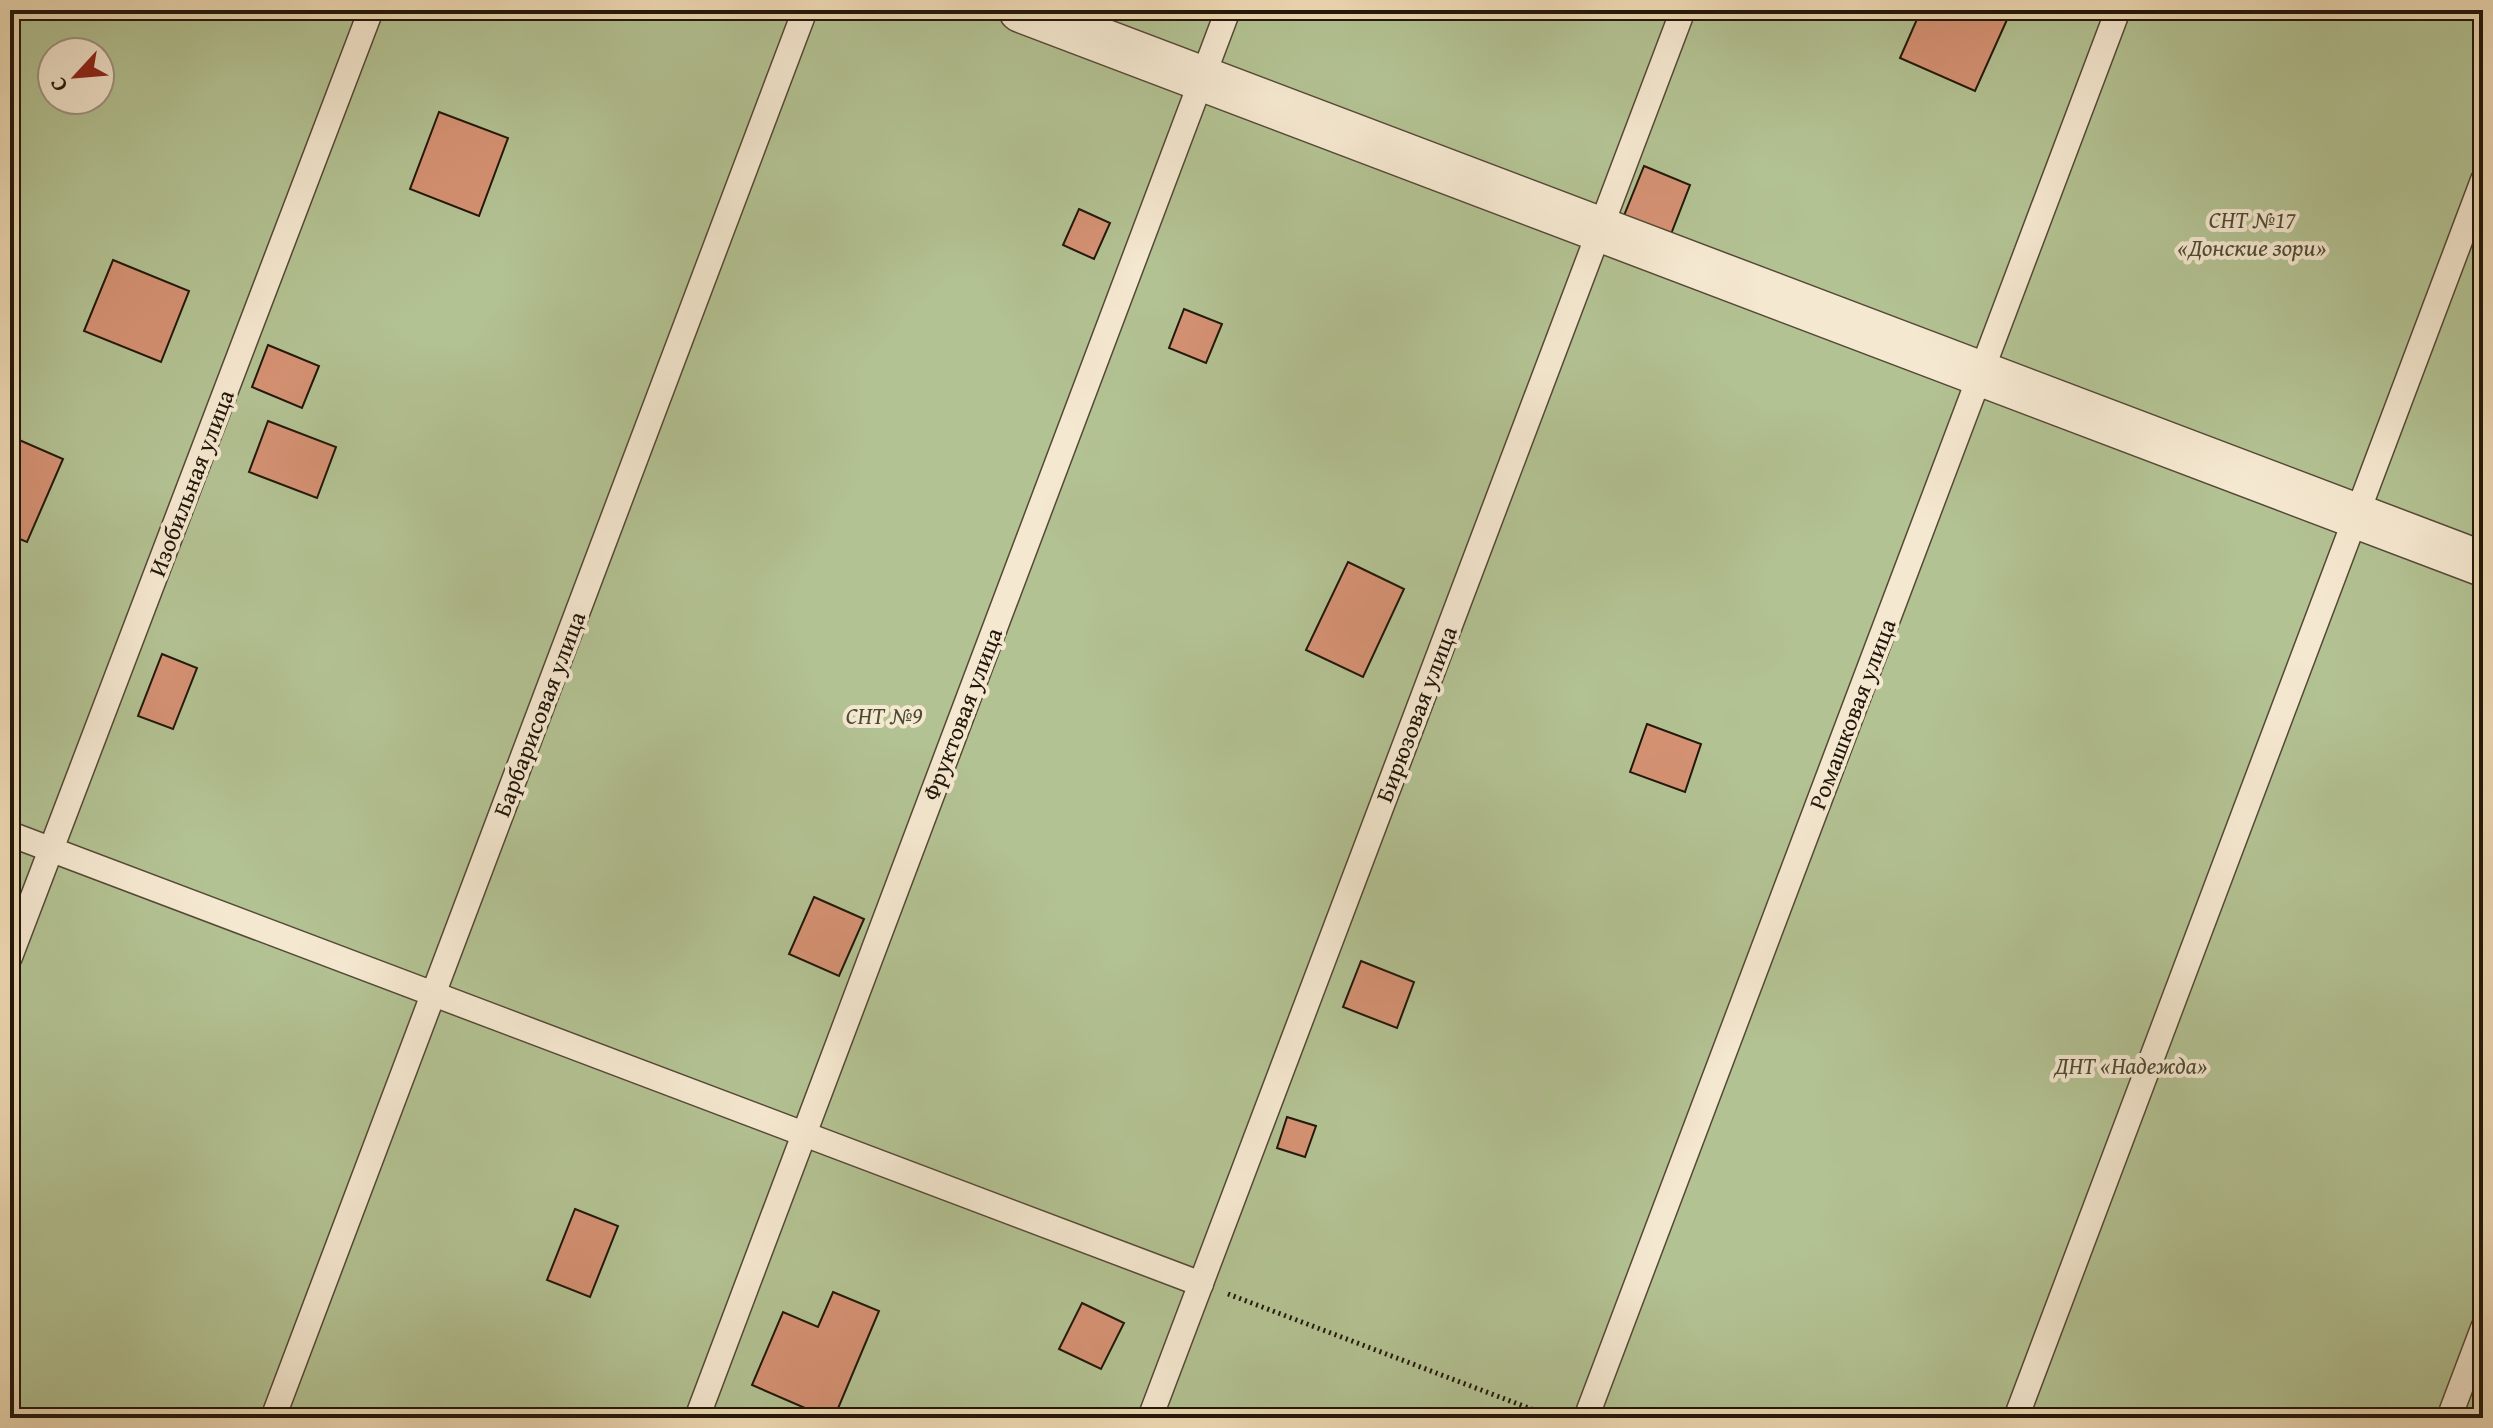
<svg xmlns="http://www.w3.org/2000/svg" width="2493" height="1428" viewBox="0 0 2493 1428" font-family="'Gentium Book Plus',serif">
	<rect width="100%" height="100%" fill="#f0dcb6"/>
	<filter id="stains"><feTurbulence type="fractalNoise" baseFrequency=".0025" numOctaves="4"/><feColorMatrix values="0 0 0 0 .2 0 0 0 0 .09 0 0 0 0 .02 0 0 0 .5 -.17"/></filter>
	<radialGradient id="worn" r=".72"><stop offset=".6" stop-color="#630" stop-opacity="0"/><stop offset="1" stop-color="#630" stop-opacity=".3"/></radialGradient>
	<!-- green -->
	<path fill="#b3c293" stroke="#6a6c4e" stroke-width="2" fill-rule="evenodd" d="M10,10H2483V1418H10ZM52,52H100V100H52Z"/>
	<!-- building -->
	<g fill="#d59274" stroke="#21170a" stroke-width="2">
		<polygon points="1921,10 2003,10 2010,13 1975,91 1900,58"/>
		<polygon points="439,112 508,138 479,216 410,189"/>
		<polygon points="1644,166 1690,185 1666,247 1619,228"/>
		<polygon points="1079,209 1110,223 1094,259 1063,245"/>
		<polygon points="113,260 189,291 161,362 84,331"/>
		<polygon points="1184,309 1222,324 1206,363 1169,348"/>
		<polygon points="268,345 319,366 302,408 252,387"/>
		<polygon points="268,421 336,447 317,498 249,472"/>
		<polygon points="10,436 63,459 27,542 10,535"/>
		<polygon points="1348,562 1404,589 1363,677 1306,650"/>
		<polygon points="162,654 197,668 173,729 138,716"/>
		<polygon points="1647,724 1701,744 1685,792 1630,772"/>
		<polygon points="814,897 864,919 839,976 789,954"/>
		<polygon points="1361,961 1414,982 1397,1028 1343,1007"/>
		<polygon points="1287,1117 1316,1126 1305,1157 1277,1148"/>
		<polygon points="575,1209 618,1226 590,1297 547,1280"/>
		<polygon points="833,1292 879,1311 834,1418 828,1418 752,1385 783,1312 818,1327"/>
		<polygon points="1082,1303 1124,1323 1101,1369 1059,1349"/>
	</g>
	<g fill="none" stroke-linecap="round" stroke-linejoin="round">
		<!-- service casing -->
		<g stroke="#554835" stroke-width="27">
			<g id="service">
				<polyline points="10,834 1201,1284"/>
				<polyline points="10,957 371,10"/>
				<polyline points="273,1418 805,10"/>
				<polyline points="697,1418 1228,10"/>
				<polyline points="1150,1418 1683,10"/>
				<polyline points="1586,1418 2118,10"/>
				<polyline points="2016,1418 2483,180"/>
				<polyline points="2449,1418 2483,1328"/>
			</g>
		</g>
		<!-- minor casing -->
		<g stroke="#554835" stroke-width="47">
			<polyline id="minor" points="1021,10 2483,564"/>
		</g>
		<!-- path -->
		<polyline stroke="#21170a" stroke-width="5" stroke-dasharray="2 4" stroke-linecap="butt" points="1228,1294 1555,1418"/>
		<!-- service -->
		<use href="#service" stroke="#f5e8d0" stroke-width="24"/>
		<!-- minor -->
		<use href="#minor" stroke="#f5e8d0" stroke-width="44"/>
	</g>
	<g text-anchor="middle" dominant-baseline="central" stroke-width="8" stroke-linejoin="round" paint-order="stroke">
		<!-- park labels -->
		<g font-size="24" font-style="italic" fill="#4d4a33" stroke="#f5e8d0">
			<text x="2252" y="219">СНТ №17<tspan x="2252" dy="28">«Донские зори»</tspan></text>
			<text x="884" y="715">СНТ №9</text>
			<text x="2131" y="1065">ДНТ «Надежда»</text>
		</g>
		<!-- street labels -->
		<g font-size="24" fill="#21170a" stroke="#f5e8d0">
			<text transform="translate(191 483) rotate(-69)">Изобильная улица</text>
			<text transform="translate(539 714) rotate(-69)">Барбарисовая улица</text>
			<text transform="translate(962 714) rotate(-69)">Фруктовая улица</text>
			<text transform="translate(1416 714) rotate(-69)">Бирюзовая улица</text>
			<text transform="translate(1852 714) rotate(-69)">Ромашковая улица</text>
		</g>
	</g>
	<!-- margin -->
	<rect width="2493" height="1428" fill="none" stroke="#f0dcb6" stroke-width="40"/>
	<rect x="12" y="12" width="2469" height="1404" fill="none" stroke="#21170a" stroke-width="4"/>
	<rect x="20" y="20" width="2453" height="1388" fill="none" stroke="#21170a" stroke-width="2"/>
	<!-- north arrow -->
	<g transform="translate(76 76) rotate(244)"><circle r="38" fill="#f5e8d0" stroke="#a09481" stroke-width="2"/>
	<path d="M0-6L14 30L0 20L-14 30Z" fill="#8f2418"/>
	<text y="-12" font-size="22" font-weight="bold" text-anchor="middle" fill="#21170a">С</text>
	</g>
	<rect width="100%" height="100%" filter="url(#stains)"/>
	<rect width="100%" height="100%" fill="url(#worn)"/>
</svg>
